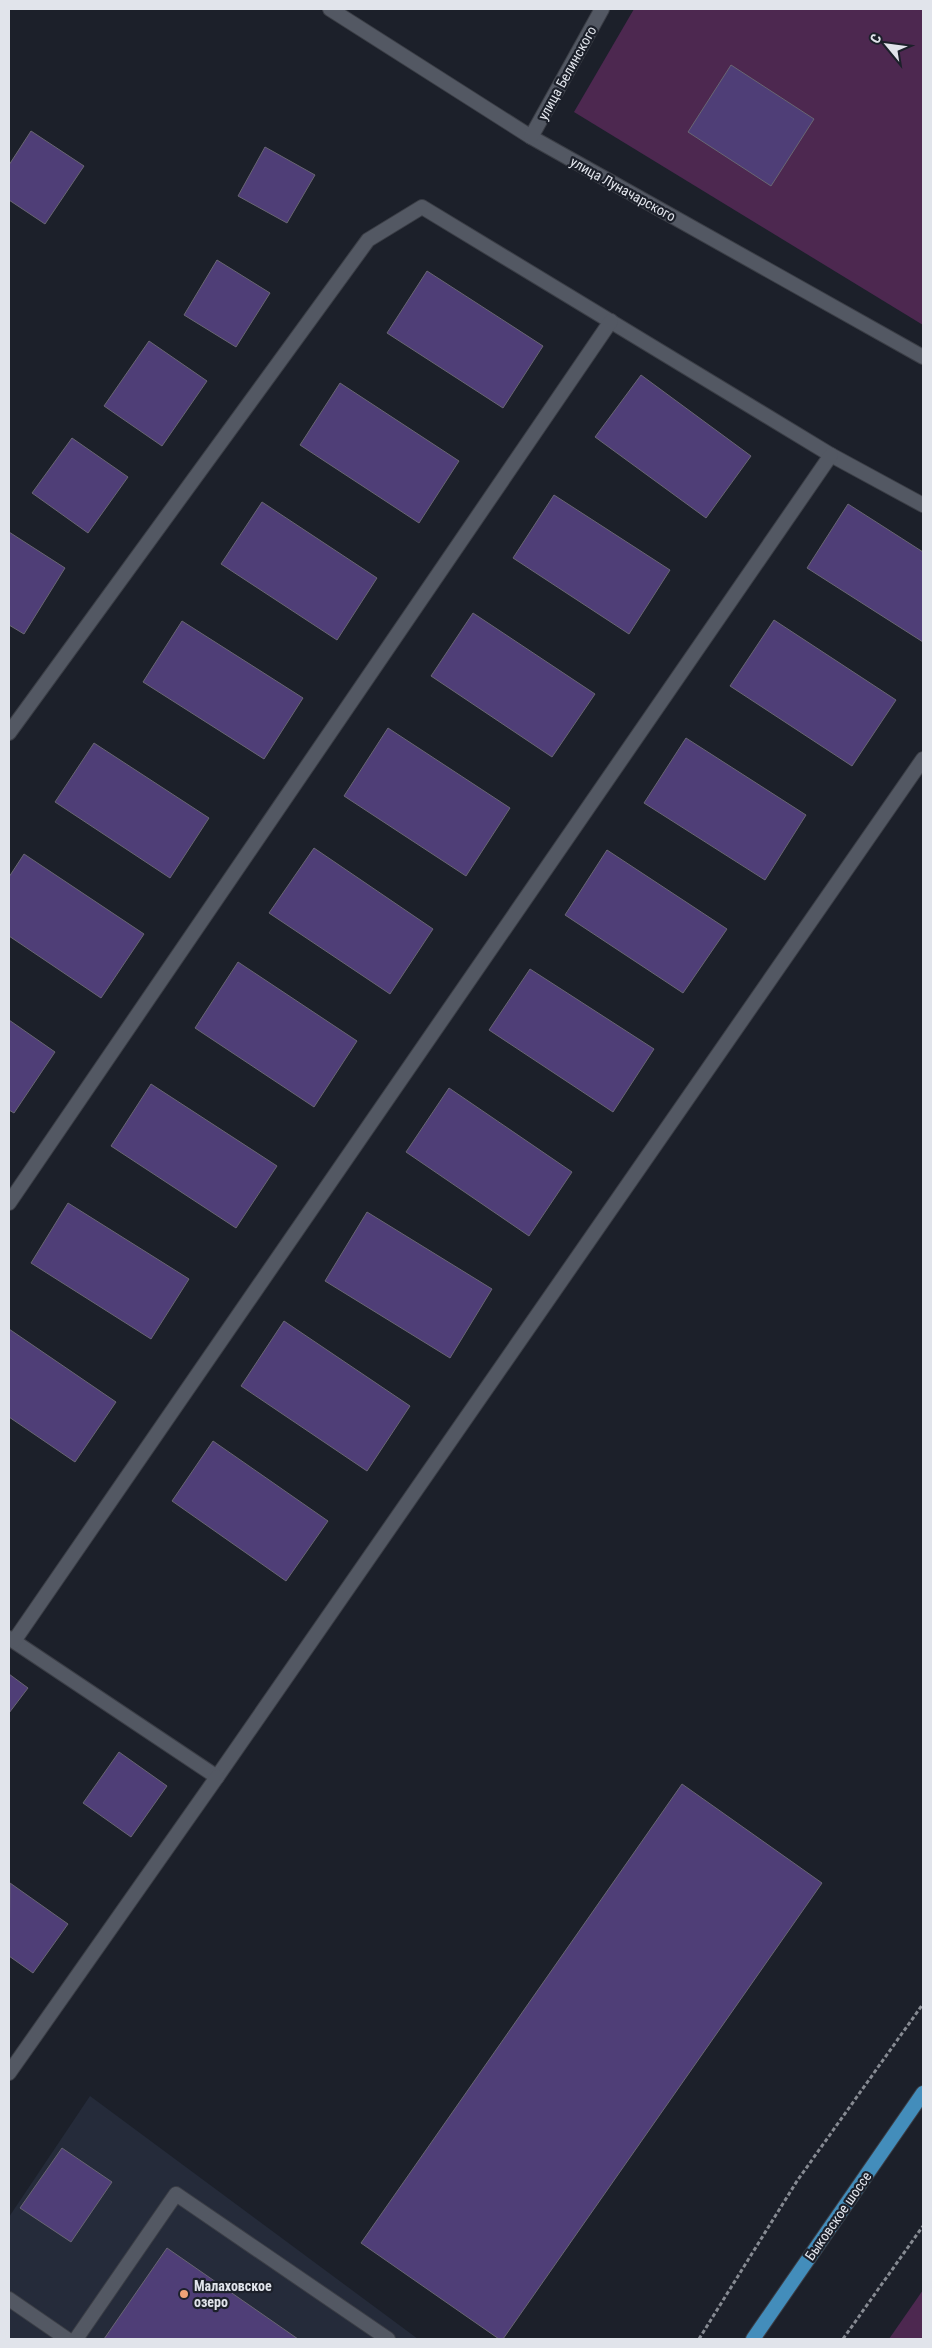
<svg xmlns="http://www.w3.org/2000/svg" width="932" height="2348" viewBox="0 0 932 2348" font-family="'Roboto Condensed',sans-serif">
	<rect width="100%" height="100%" fill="#1c202a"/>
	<!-- built -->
	<polygon fill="#252b3a" points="90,2096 418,2339 9,2339 9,2217"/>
	<!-- green -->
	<g fill="#4d2850">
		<polygon points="634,9 923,9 923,325 574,112"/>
		<polygon points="923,2290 923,2339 889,2339"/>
	</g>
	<!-- building -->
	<g fill="#4f3e77" stroke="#696673">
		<polygon points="731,65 814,119 771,186 688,132"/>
		<polygon points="31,131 84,166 45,224 9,200 9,165"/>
		<polygon points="265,147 315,175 287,223 238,196"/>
		<polygon points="217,260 270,293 236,347 184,315"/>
		<polygon points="427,271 543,346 503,408 387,333"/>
		<polygon points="149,341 207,381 162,446 104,406"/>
		<polygon points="641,375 751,456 706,518 595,437"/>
		<polygon points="340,383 459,461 419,523 300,445"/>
		<polygon points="72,438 128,477 88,533 32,493"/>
		<polygon points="554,495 670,570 629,634 513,558"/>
		<polygon points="262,502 377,578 337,640 221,564"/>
		<polygon points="848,504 923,552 923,642 807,568"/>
		<polygon points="9,532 65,568 24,634 9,625"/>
		<polygon points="473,613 595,694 552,757 431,676"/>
		<polygon points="774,620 896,700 852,766 730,686"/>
		<polygon points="182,621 303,698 264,759 143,682"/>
		<polygon points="388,728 510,808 466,876 344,796"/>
		<polygon points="686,738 806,815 765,880 644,803"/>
		<polygon points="94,743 209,818 170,878 55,802"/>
		<polygon points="314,848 433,929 390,994 269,913"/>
		<polygon points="607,850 727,929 683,993 565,915"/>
		<polygon points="24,854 144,934 101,998 9,936 9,877"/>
		<polygon points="238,962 357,1041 314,1107 195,1028"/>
		<polygon points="530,969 654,1049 613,1112 489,1030"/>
		<polygon points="9,1020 55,1052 14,1113 9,1110"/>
		<polygon points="151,1084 277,1166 236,1228 111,1146"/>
		<polygon points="449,1088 572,1172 529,1236 406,1152"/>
		<polygon points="68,1203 189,1279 151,1339 31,1263"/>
		<polygon points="367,1212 492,1289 450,1358 325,1281"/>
		<polygon points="284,1321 410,1406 367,1471 241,1386"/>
		<polygon points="9,1329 116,1402 75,1462 9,1417"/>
		<polygon points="213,1441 328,1521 286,1581 172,1501"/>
		<polygon points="9,1674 28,1688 9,1713"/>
		<polygon points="119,1752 167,1786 131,1837 83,1803"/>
		<polygon points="682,1784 822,1883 503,2339 499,2339 361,2243"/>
		<polygon points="10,1883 68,1924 33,1973 9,1956"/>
		<polygon points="62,2148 112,2182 71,2242 20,2208"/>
		<polygon points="167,2248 298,2339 104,2339"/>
	</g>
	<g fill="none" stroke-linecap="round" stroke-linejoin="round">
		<!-- service casing -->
		<g stroke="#3b3e46" stroke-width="16">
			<g id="service">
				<polyline points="9,733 368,240 422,207 831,455 923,505"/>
				<polyline points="9,1203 611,321"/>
				<polyline points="9,1638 217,1777 923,759"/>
				<polyline points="14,1641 831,455"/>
				<polyline points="9,2073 217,1777"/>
				<polyline points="9,2299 67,2339"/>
				<polyline points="76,2339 176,2194 388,2339"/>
			</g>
		</g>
		<!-- minor casing -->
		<g stroke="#3b3e46" stroke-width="16">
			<g id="minor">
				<polyline points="330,9 531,137 923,357"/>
				<polyline points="531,137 602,9"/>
			</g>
		</g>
		<!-- primary casing -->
		<g stroke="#3b3e46" stroke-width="16">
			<polyline id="primary" points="753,2339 923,2093"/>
		</g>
		<!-- path -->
		<g stroke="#868a92" stroke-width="3" stroke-dasharray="4 2.5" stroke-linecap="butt">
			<polyline points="699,2339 797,2181 923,2004"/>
			<polyline points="843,2339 923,2226"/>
		</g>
		<!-- service -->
		<use href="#service" stroke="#535863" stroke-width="14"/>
		<!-- minor -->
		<use href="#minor" stroke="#535863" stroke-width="14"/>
		<!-- primary -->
		<use href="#primary" stroke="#438dbb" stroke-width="14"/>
	</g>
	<!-- markers -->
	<circle fill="#efa377" stroke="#1c202a" stroke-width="2" cx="184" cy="2294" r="5"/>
	<g text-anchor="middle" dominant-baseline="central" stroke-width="4.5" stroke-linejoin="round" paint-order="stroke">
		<!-- street labels -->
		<g font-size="14" fill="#e1e4eb" stroke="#1c202a">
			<text transform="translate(567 73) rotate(-61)">улица Белинского</text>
			<text transform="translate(623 189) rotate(29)">улица Луначарского</text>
			<text transform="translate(838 2216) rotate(-55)">Быковское шоссе</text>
		</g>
		<!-- poi labels -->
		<g font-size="14" font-weight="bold" fill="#e1e4eb" stroke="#1c202a" text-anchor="start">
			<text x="194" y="2286">Малаховское<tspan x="194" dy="16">озеро</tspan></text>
		</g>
	</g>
	<!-- border -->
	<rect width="932" height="2348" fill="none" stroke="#e1e4eb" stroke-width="20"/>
	<!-- north arrow -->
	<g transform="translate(887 45) rotate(299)" stroke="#1c202a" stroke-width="4" paint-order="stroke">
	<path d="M0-4L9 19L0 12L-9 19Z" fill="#e1e4eb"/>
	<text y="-8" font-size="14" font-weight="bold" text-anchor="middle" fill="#e1e4eb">С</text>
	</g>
</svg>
